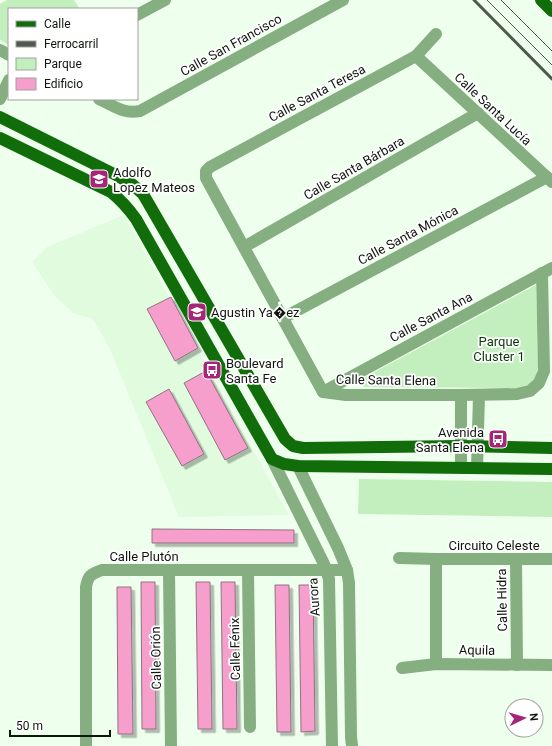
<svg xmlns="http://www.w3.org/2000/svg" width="552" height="746" viewBox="0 0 552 746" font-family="Roboto,sans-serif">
	<defs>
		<filter id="shadow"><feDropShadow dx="3.5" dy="3.5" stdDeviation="0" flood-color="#0004"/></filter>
	</defs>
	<rect width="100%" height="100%" fill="#efffed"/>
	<!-- built -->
	<polygon fill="#e1fbde" points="124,215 289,515 179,517 110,349 93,319 73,313 54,295 32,262 47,247"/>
	<!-- green -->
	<g fill="#c3efbe">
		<polygon points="7,0 74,0 80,9 9,9 9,45 0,40 0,4"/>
		<polygon points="536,285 538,367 535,380 525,388 364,387 358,381"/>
		<polygon points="359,479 552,482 552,517 358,514"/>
	</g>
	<!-- building -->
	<g fill="#f69ecc" stroke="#8d7380" filter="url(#shadow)">
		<polygon points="171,297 198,348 175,361 147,309"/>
		<polygon points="206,371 248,448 225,460 184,383"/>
		<polygon points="169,389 204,454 182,466 146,402"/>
		<polygon points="152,529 294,530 294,543 152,543"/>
		<polygon points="141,582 155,582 156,729 142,729"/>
		<polygon points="196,582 210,582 212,729 198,729"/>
		<polygon points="221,582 235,582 237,729 223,729"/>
		<polygon points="275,585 289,585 291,732 277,732"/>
		<polygon points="299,585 313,585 315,731 301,732"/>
		<polygon points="117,587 131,587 133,734 118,734"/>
	</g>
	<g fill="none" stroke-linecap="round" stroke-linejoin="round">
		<!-- minor -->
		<g stroke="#85af80" stroke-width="12">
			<polyline points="137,15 165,0"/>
			<polyline points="436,34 416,56 210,167 206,171 206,178 323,392 346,395 461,395 517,394 530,391 539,383 544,371 542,273"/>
			<polyline points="0,50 9,55"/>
			<polyline points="416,56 552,182"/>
			<polyline points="0,99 9,80"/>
			<path d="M99,99C114,106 123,114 140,111L343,0"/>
			<polyline points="244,247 478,113"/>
			<polyline points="283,318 547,177"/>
			<polyline points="323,392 552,268"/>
			<polyline points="272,459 324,564 329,579 332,746"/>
			<polyline points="298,466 338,548 347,570 349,583 351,737 352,746"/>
			<polyline points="461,467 461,395"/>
			<polyline points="477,468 479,395"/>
			<polyline points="399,558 436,559 552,559"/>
			<polyline points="436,559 436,664"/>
			<polyline points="516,559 517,665"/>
			<polyline points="169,570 171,746"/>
			<polyline points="248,570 250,727"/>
			<polyline points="402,668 436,664 552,665"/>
			<path d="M86,746V587C88,575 91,574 102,570H347"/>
		</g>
		<!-- major -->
		<g stroke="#116d0a" stroke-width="12">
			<polyline points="541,0 552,11"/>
			<polyline points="0,117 118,176 133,185 143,194 285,439 293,446 303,448 461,446 552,448"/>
			<path d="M0,138L111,192C121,200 128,208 136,219L272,459L284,464L298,466L552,469"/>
		</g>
		<!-- tram -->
		<g stroke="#50594e" stroke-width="1">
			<polyline points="487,0 552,65"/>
			<polyline points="501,0 552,51"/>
		</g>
		<!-- rail -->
		<polyline stroke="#50594e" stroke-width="3" points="474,0 552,79"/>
	</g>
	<!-- icons -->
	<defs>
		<g id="school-square" transform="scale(1)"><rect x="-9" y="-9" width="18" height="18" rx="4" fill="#a52576" stroke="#fff"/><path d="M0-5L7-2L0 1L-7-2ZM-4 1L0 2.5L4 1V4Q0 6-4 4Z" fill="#fff"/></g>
		<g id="bus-square" transform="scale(1)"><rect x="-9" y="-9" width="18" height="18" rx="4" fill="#a52576" stroke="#fff"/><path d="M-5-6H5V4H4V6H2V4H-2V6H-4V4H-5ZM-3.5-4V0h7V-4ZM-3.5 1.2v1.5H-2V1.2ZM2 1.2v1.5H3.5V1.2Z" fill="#fff"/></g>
	</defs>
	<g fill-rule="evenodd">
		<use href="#school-square" x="99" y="179"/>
		<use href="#school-square" x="197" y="312"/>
		<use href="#bus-square" x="212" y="370"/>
		<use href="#bus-square" x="498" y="439"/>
	</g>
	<g text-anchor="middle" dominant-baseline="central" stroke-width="3.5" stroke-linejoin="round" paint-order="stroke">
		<!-- street labels -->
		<g font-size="13" fill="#0f160e" stroke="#fff">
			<text transform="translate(231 45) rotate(-29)">Calle San Francisco</text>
			<text transform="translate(317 93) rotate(-28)">Calle Santa Teresa</text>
			<text transform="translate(493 109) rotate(43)">Calle Santa Lucía</text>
			<text transform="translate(354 168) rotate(-30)">Calle Santa Bárbara</text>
			<text transform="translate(408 235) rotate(-28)">Calle Santa Mónica</text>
			<text transform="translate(431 317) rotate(-28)">Calle Santa Ana</text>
			<text transform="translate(386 380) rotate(1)">Calle Santa Elena</text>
			<text x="494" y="545">Circuito Celeste</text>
			<text x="144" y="556">Calle Plutón</text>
			<text transform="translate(314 597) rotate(-94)">Aurora</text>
			<text transform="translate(502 600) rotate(-91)">Calle Hidra</text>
			<text transform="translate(235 649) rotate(-91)">Calle Fénix</text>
			<text transform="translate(477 650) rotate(1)">Aquila</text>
			<text transform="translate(156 658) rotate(-91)">Calle Orión</text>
		</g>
		<!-- poi labels -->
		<g font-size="13" fill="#0f160e" stroke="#fff" text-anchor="start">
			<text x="113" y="172">Adolfo<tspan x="113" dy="15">Lopez Mateos</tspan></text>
			<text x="211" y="312">Agustin Ya�ez</text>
			<text x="226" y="363">Boulevard<tspan x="226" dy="15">Santa Fe</tspan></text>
			<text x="484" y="432" text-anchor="end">Avenida<tspan x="484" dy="15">Santa Elena</tspan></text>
		</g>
		<!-- park labels -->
		<g font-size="13" fill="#093606" stroke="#fff">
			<text x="499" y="341">Parque<tspan x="499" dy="15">Cluster 1</tspan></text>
		</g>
	</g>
	<!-- legend -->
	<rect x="8" y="8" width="130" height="92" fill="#ffffff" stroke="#9fa29f"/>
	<rect x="16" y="21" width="20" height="6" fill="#116d0a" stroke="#9fa29f"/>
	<text x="44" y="28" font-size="12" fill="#0f160e">Calle</text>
	<rect x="16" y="41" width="20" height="6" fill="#50594e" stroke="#9fa29f"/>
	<text x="44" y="48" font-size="12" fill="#0f160e">Ferrocarril</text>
	<rect x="16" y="58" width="20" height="12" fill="#c3efbe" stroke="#9fa29f"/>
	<text x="44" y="68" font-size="12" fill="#0f160e">Parque</text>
	<rect x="16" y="78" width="20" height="12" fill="#f69ecc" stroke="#9fa29f"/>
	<text x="44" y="88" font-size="12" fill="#0f160e">Edificio</text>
	<!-- north arrow -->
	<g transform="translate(524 718) rotate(85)"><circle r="19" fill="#ffffff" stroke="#9fa29f"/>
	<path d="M0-3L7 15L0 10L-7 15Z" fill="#a52576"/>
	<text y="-6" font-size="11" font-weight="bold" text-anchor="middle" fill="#0f160e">N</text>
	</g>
	<!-- scale -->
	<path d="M10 730v6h100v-6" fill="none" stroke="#0f160e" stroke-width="2"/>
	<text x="16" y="730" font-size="12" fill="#0f160e" stroke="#ffffff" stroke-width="3" paint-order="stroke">50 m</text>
</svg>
